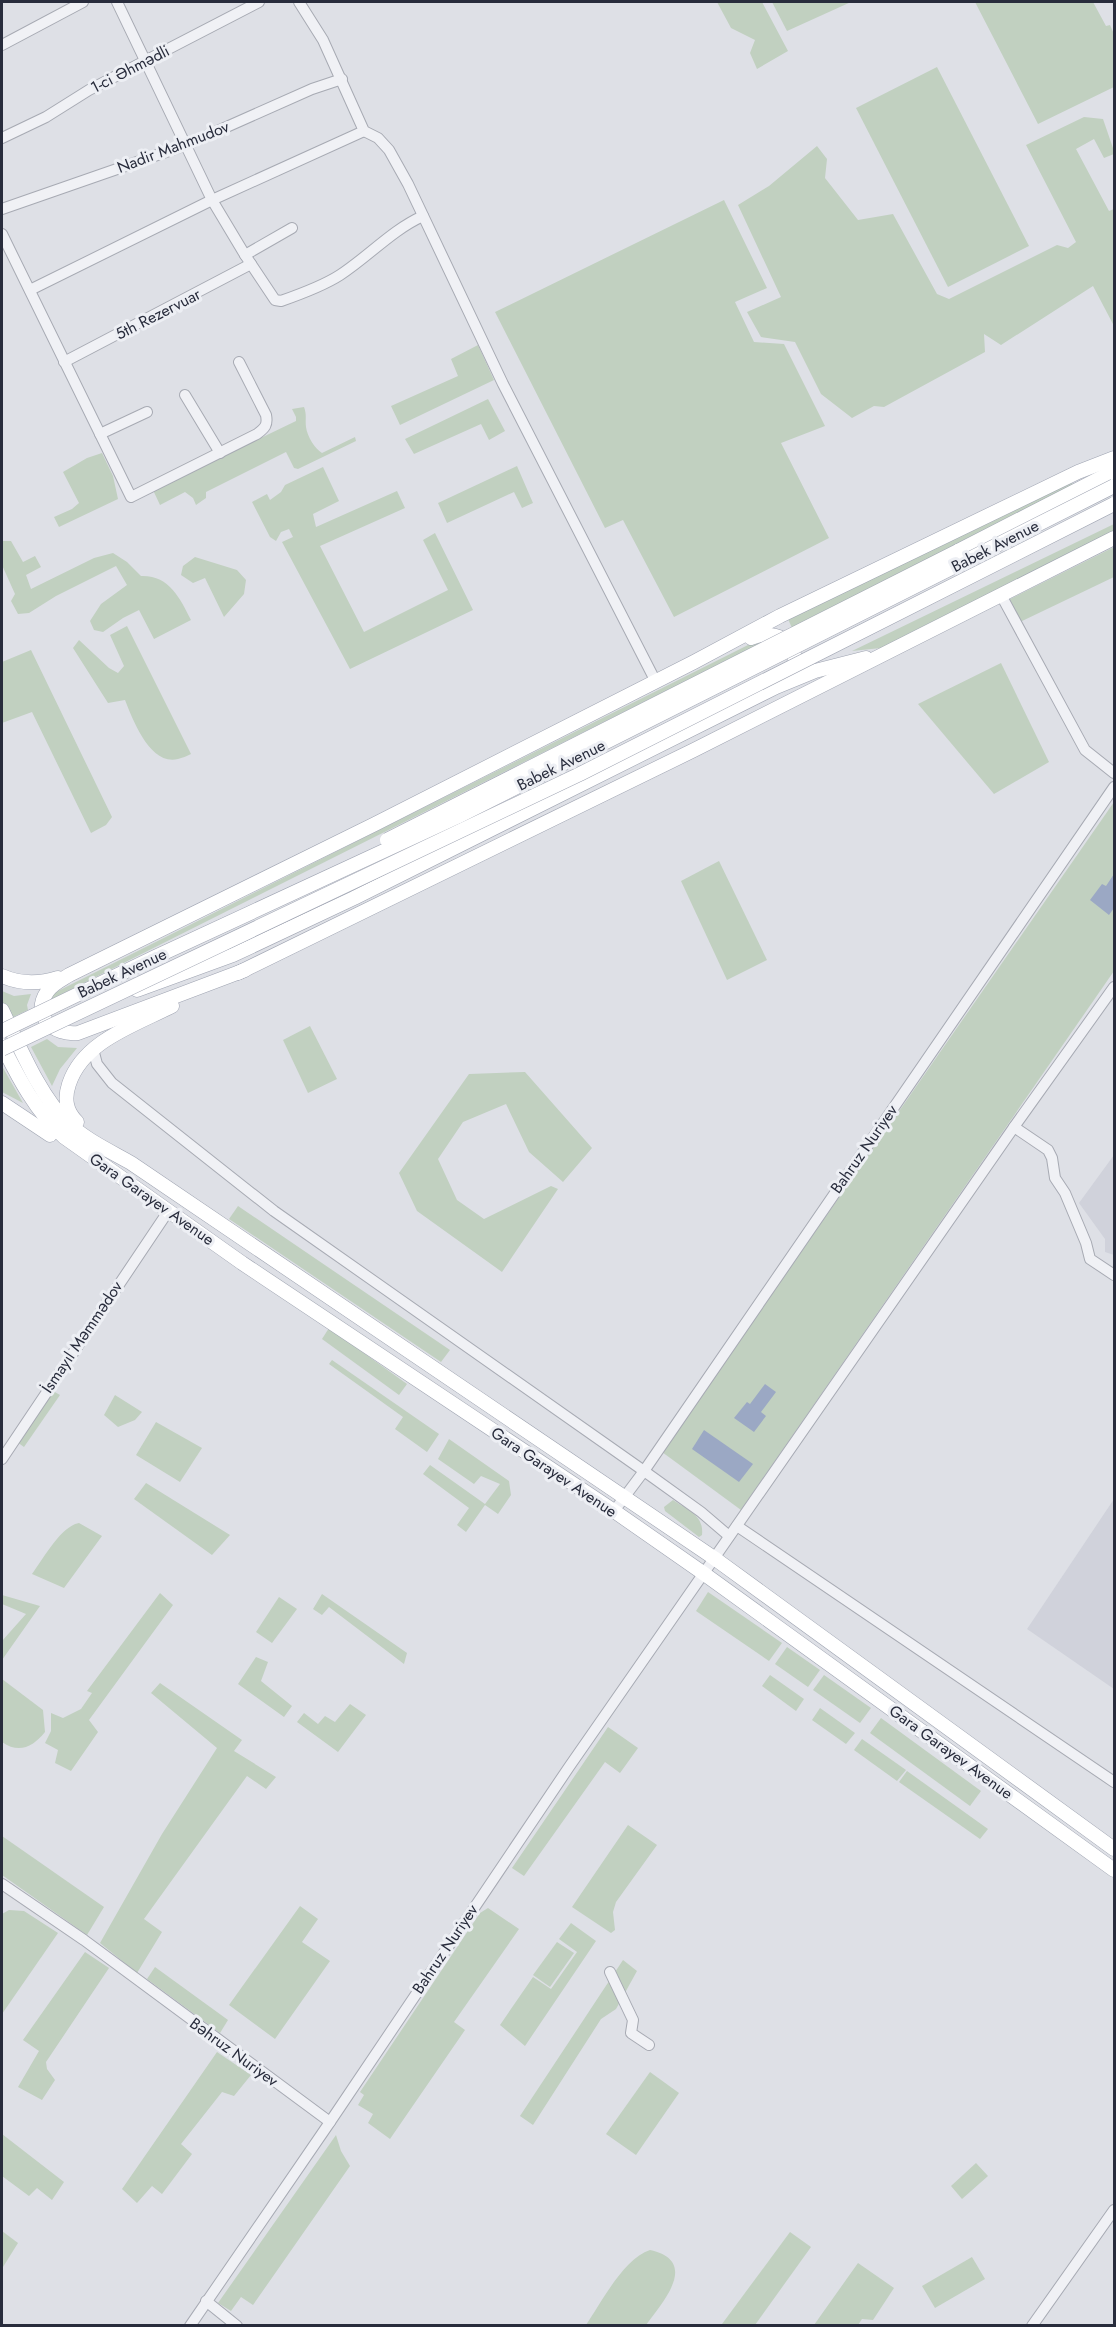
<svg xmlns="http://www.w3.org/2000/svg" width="1116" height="2327" viewBox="0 0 1116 2327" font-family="Jost,sans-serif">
	<rect width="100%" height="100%" fill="#dee0e6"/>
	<!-- built -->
	<g fill="#d0d2db">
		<polygon points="1114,1155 1114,1255 1105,1252 1105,1239 1079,1203"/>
		<polygon points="1114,1499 1114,1689 1027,1629"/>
	</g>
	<!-- green -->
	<g fill="#c1d0c0">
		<polygon points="717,2 762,2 788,51 757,69 750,53 755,40 731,28"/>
		<polygon points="772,2 851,2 787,31"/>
		<polygon points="975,2 1093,2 1106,26 1110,25 1114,34 1114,87 1038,124"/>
		<polygon points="937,67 1029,246 948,287 856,108"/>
		<polygon points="1084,117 1103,119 1114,151 1114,154 1104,158 1094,139 1076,149 1109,211 1114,209 1114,326 1093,286 1001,345 984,334 985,352 884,407 874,406 852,418 821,394 795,342 761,337 747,312 781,297 738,205 769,186 817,146 827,159 825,178 858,220 893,214 937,294 949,299 1057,245 1068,248 1076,242 1026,145"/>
		<polygon points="724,200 767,288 735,302 754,342 784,344 825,426 781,443 829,538 674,617 623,520 605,528 495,312"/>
		<polygon points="478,345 494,380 400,425 391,406 458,376 451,359"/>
		<polygon points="488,399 505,431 489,440 481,424 414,454 405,439"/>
		<path d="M304,407C307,415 305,419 306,427C307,436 315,449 322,453L355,437L356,441L298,469L294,468L286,452L206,492V498L196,505L193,498L185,492L160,505L153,490L296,421V417L292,409Z"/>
		<polygon points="102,453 113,476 118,499 59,527 54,517 72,509 79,503 63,472 87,458"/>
		<polygon points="517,466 533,503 522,508 514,492 447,523 438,503"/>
		<polygon points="323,467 339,501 313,514 316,527 397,491 405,508 320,546 364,632 448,590 423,540 435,533 473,610 350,669 282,542 293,537 289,529 281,532 276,541 270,537 252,502 267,494 270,500 281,492 285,485"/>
		<polygon points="1069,483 1076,484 792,628 788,619"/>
		<polygon points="1114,524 1114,531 881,648 852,651"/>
		<path d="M2,541H11L23,562L35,556L41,567L26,575L31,589L94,558L113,553L127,562L141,576C169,575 180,598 191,620L154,639L139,610L123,618L103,632L94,630L90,621L101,604L127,585L116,566L56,596L29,613L18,614L11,601L15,594L2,565Z"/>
		<polygon points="1114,547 1114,577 1020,622 1008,600"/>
		<polygon points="195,557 237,570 246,580 244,594 224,617 205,578 193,583 181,575 183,566"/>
		<path d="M127,626L191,754C187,756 182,758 178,759C150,766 133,720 125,700L108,703L73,648L79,640L109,668L118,673L124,666L110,635Z"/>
		<polygon points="766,636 769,639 50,1000 52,994"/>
		<polygon points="31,650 112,817 106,825 91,833 32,712 2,723 2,662"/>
		<polygon points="1001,663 1049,762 994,794 918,704"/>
		<polygon points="1114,802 1114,971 741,1510 662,1452"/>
		<polygon points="719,861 767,960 727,980 681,881"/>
		<polygon points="2,991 14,996 31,994 27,1005 28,1010 11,1018 2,1002"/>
		<polygon points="310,1026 337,1079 308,1093 283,1040"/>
		<polygon points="47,1039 58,1047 77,1048 60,1069 52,1086 31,1047"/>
		<polygon points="2,1066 23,1103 2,1092"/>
		<polygon points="525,1072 592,1148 563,1182 529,1152 506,1104 463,1122 438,1159 457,1200 484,1219 551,1186 558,1189 502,1272 417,1211 399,1173 469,1074"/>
		<polygon points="238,1206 450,1350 441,1362 229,1219"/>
		<polygon points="329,1328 407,1384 399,1395 322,1339"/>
		<polygon points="332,1360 439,1434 427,1452 395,1429 403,1417 329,1364"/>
		<polygon points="53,1391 60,1395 24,1447 17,1442"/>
		<polygon points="115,1395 142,1412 135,1420 118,1427 104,1415"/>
		<polygon points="156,1422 202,1448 180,1482 136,1455"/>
		<polygon points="449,1439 509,1481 511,1495 498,1514 485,1505 466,1532 457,1525 469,1508 423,1474 430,1465 485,1504 500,1484 481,1476 474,1484 438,1459"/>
		<polygon points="146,1483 230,1535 212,1555 134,1499"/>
		<path d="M673,1500C688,1510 704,1515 702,1535L699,1537L665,1511L664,1507Z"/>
		<path d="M79,1523L102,1536L64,1588L32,1574C43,1559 61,1526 79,1523Z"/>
		<polygon points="708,1592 782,1643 769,1661 696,1611"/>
		<polygon points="160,1593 173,1605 89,1720 98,1732 71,1771 55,1763 58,1750 45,1743 51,1731 51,1713 63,1718 81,1709 92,1693 87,1691"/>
		<polygon points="322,1594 407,1653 404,1664 329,1607 322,1615 313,1609"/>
		<polygon points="2,1595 40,1606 2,1660 2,1641 26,1614 2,1604"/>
		<polygon points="279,1597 297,1609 272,1643 256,1632"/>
		<polygon points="787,1647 820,1670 808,1687 775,1664"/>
		<polygon points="256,1657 268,1662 261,1681 292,1706 284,1717 238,1684"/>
		<polygon points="770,1675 804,1699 796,1711 762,1686"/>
		<polygon points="824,1675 871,1708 860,1723 813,1690"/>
		<path d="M2,1679L43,1710L45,1732C33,1747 19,1754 2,1742Z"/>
		<polygon points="160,1683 242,1740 234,1751 276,1777 266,1789 247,1776 144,1919 162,1932 137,1973 100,1943 162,1834 217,1748 151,1693"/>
		<polygon points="350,1704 366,1715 338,1752 297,1722 304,1713 318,1724 325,1716 335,1722"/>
		<polygon points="820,1708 855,1733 846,1744 812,1720"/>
		<polygon points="881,1718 981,1791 970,1806 870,1733"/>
		<polygon points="608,1727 638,1748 620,1773 605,1762 524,1876 512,1868"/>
		<polygon points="862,1739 906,1770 897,1781 854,1750"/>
		<polygon points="907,1771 988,1829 980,1839 899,1782"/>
		<polygon points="628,1825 657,1845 616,1902 613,1912 615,1930 611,1933 572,1907"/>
		<polygon points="2,1836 104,1907 87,1935 2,1875"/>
		<polygon points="300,1906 318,1919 302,1942 330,1961 275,2039 229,2005"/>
		<polygon points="488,1908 519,1929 454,2022 465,2030 390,2139 368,2123 373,2114 358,2105 364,2095 360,2092 480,1913"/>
		<polygon points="9,1910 24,1911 58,1933 2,2014 2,1914"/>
		<polygon points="571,1923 596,1941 525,2046 500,2025 533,1977 551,1989 577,1952 559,1939"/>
		<polygon points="557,1942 574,1953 550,1987 533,1975"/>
		<polygon points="85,1952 109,1968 46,2062 47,2069 55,2080 42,2100 18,2087 39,2051 23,2040"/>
		<polygon points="623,1960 637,1971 616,2009 601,2019 533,2125 520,2116"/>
		<polygon points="155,1967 228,2020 220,2033 147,1979"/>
		<polygon points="217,2052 251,2075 234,2096 222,2092 181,2144 192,2154 162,2194 152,2186 137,2203 122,2189"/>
		<polygon points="650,2072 679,2093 636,2155 606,2134"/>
		<polygon points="2,2134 64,2182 52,2200 37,2188 29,2196 2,2176"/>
		<polygon points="336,2135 341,2151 350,2166 253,2305 241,2297 231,2311 218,2303"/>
		<polygon points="976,2163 988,2176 962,2199 951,2186"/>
		<polygon points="2,2231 18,2243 3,2267 2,2266"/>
		<polygon points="790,2232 811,2247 755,2325 724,2325 722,2324"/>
		<path d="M650,2250C700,2261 663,2302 646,2325H586C601,2303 624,2258 650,2250Z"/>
		<polygon points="972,2257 985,2279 935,2308 922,2286"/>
		<polygon points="858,2263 894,2288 873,2320 862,2319 858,2325 814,2325"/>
	</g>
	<!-- water -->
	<g fill="#9ba8c4">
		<polygon points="1114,874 1114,908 1109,915 1090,900 1102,884 1106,886"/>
		<polygon points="765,1384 776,1392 761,1412 766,1416 754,1432 734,1418 747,1402 750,1404"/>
		<polygon points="704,1430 753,1464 739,1482 692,1449"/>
	</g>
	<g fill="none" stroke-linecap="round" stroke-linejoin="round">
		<!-- minor casing -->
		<g stroke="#a7aab3" stroke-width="12">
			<g id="minor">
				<path d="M117,2L212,200L245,255L275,300L281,301C301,294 323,286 340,275C369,256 392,230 423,216"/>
				<polyline points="299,2 323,40 364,131 378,138 389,150 408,184 503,384 656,682"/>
				<polyline points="2,45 83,2"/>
				<polyline points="2,138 46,117 89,90 259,2"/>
				<polyline points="2,209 186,145 312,89 342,79"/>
				<path d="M2,234L131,497L257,434C265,428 268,425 266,415L239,362"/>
				<polyline points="245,255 292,228"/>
				<polyline points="30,290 212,200 364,131"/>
				<polyline points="64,362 251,264"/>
				<polyline points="185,395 220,453"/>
				<polyline points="100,434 147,412"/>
				<polyline points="1001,595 1085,750 1114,773"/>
				<polyline points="93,1049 97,1064 112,1083 274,1211 644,1471 701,1512 729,1536"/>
				<polyline points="1014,1127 1048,1150 1052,1158 1055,1178 1065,1193 1086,1243 1090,1259 1114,1275"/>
				<polyline points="2,1459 165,1216"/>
				<polyline points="614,1511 644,1471 1114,787"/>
				<polyline points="737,1526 1114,1782"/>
				<polyline points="2,1884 84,1940 330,2122"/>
				<polyline points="610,1972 633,2020 631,2033 649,2045"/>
				<polyline points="206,2301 237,2326"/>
				<polyline points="190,2326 330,2122 569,1767 1014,1127 1114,987"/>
				<polyline points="1032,2326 1114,2210"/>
			</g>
		</g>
		<!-- major casing -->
		<g stroke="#9ea3b1" stroke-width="15">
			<g id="major">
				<polyline points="958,551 1114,471"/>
				<path d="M751,638C778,627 804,645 791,674"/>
				<path d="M245,970L78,1033C54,1036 31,1016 47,992C52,984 61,980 69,975L375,824L694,662L780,616L1078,472L1114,458"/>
				<polyline points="238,973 694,750 1114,538"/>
				<path d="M2,976C20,984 39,984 58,978"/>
				<polyline points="137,990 233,955 354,898 776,687 815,671 866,658"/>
				<path d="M2,1010C19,1045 40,1097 68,1123C86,1140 110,1151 131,1163L714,1558L1114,1849"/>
				<path d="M2,1045C18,1077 36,1112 64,1137L242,1263L614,1511L703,1573L1114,1870"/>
				<polyline points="2,1103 50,1135"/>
				<path d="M77,1122C66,1111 64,1099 69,1084C83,1041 135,1025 172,1006"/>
			</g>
		</g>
		<!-- minor -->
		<use href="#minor" stroke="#f0f1f5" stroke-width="10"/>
		<!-- major -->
		<use href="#major" stroke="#fff" stroke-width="14"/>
		<!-- major-bridge casing -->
		<g stroke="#9ea3b1" stroke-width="15" stroke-linecap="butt">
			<g id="major-bridge">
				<polyline points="387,840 958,551"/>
				<polyline points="2,1031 155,957 457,817 1114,486"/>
				<polyline points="2,1049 580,774 1114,504"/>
			</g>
		</g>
		<!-- major-bridge -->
		<use href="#major-bridge" stroke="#fff" stroke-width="14"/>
	</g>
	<g text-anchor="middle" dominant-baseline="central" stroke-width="6" stroke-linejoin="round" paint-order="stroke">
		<!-- street labels -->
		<g font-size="16" fill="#282c3c" stroke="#edeff4">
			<text transform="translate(130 69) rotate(-27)">1-ci Əhmədli</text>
			<text transform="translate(173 147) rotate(-21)">Nadir Mahmudov</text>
			<text transform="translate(158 314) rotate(-27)">5th Rezervuar</text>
			<text transform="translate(995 546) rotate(-27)">Babek Avenue</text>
			<text transform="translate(561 765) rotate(-26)">Babek Avenue</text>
			<text transform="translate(122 973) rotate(-25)">Babek Avenue</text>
			<text transform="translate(864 1149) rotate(-55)">Bahruz Nuriyev</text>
			<text transform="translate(152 1199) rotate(35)">Gara Garayev Avenue</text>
			<text transform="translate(82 1337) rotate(-56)">İsmayıl Məmmədov</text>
			<text transform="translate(554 1472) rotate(34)">Gara Garayev Avenue</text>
			<text transform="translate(951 1752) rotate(36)">Gara Garayev Avenue</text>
			<text transform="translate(445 1949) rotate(-56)">Bahruz Nuriyev</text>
			<text transform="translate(234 2052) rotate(36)">Bəhruz Nuriyev</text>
		</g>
	</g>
	<!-- border -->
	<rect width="1116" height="2327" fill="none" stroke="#282c3c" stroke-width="6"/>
</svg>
